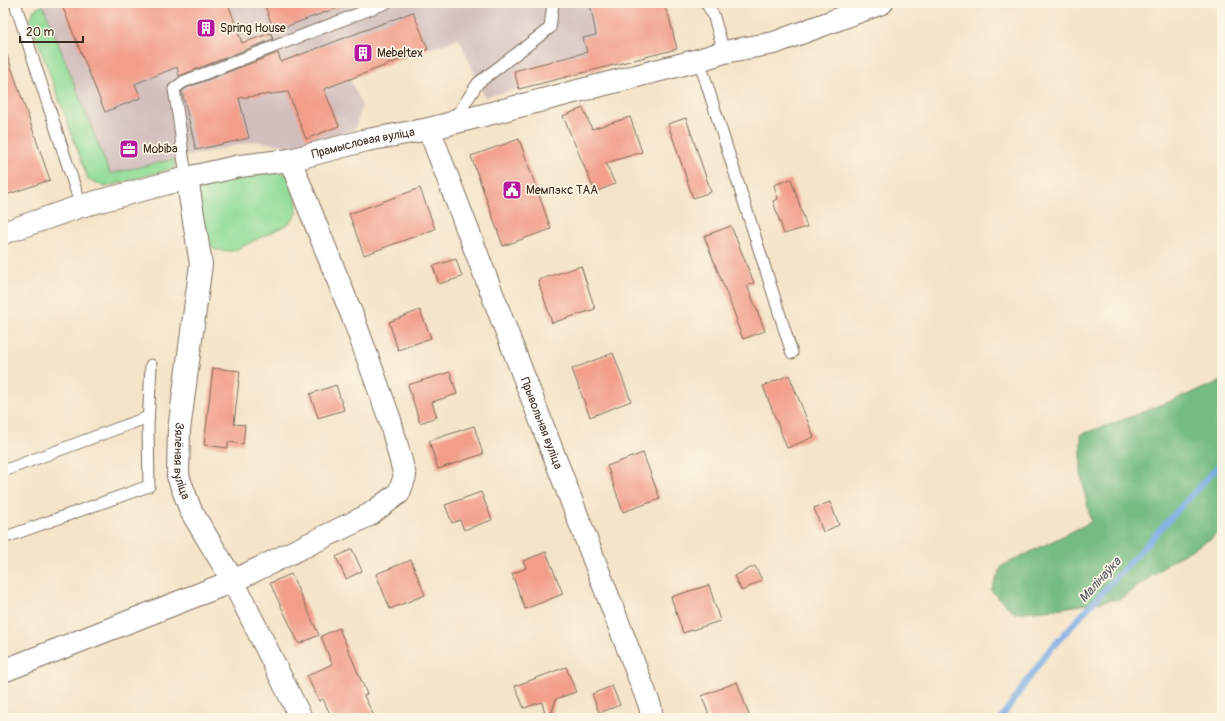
<svg xmlns="http://www.w3.org/2000/svg" width="1225" height="721" viewBox="0 0 1225 721" font-family="Pangolin,sans-serif">
	<rect width="100%" height="100%" fill="#fcf5e5"/>
	<filter id="ink" filterUnits="userSpaceOnUse"><feTurbulence type="fractalNoise" baseFrequency=".025" numOctaves="2"/><feDisplacementMap in="SourceGraphic" scale="8" xChannelSelector="R" yChannelSelector="G"/><feConvolveMatrix kernelMatrix="1 2 1 2 8 2 1 2 1" color-interpolation-filters="sRGB"/></filter>
	<filter id="wash" filterUnits="userSpaceOnUse"><feTurbulence type="fractalNoise" baseFrequency=".012" numOctaves="4" result="noise"/><feDisplacementMap in="SourceGraphic" scale="16" xChannelSelector="R" yChannelSelector="G"/><feGaussianBlur stdDeviation="0.9" result="paint"/><feColorMatrix in="noise" values="0 0 0 0 0 0 0 0 0 0 0 0 0 0 0 0 0 1.4 0 .05"/><feComposite in="paint" operator="in"/></filter>
	<g filter="url(#wash)">
		<rect width="100%" height="100%" fill="#f4e4c8"/>
		<!-- industrial -->
		<polygon fill="#d1bfbe" points="48,3 663,3 669,17 677,49 485,97 459,39 428,49 350,79 362,105 355,129 301,148 255,141 110,174 43,5"/>
		<!-- green -->
		<g fill="#92dd99" stroke="#66845c">
			<polygon points="43,5 110,174 174,159 175,168 105,187 88,179 30,20 34,10"/>
			<polygon points="275,172 288,175 297,203 297,214 288,224 233,251 215,250 205,238 196,201 200,185"/>
		</g>
		<!-- forest -->
		<polygon fill="#75bc81" stroke="#587350" points="1222,381 1222,528 1212,538 1175,559 1120,599 1055,609 1015,613 991,591 1002,566 1091,522 1081,475 1081,434 1117,422"/>
		<g fill="none" stroke-linecap="round" stroke-linejoin="round">
			<!-- stream -->
			<polyline stroke="#79abe5" stroke-width="6" points="1001,718 1046,654 1222,462"/>
		</g>
		<g id="blocks">
			<!-- building -->
			<g fill="#f29e8a">
				<polygon points="61,3 228,3 242,43 271,33 273,39 179,76 177,67 135,84 141,98 105,112"/>
				<polygon points="264,3 344,3 345,5 274,31"/>
				<polygon points="590,3 663,3 669,17 677,49 519,89 514,71 587,52 583,38 596,35"/>
				<polygon points="413,12 428,49 324,89 339,126 306,139 288,92 239,98 249,138 196,150 182,91 186,88 278,53 281,62"/>
				<polygon points="6,52 50,180 3,196 3,53"/>
				<polygon points="583,108 592,129 630,117 642,152 606,163 615,184 595,192 563,116"/>
				<polygon points="686,118 711,192 693,198 668,124"/>
				<polygon points="519,139 551,229 503,246 471,156"/>
				<polygon points="791,179 807,227 784,234 773,201 778,199 774,185"/>
				<polygon points="420,188 435,229 364,255 349,214"/>
				<polygon points="731,226 754,283 747,285 765,331 743,339 736,321 737,320 704,236"/>
				<polygon points="456,259 462,277 439,284 433,266"/>
				<polygon points="581,266 595,309 552,323 538,280"/>
				<polygon points="420,310 431,338 398,350 389,322"/>
				<polygon points="613,353 631,401 590,417 572,369"/>
				<polygon points="213,368 240,371 234,424 245,425 243,444 228,442 228,448 204,445"/>
				<polygon points="450,372 457,394 432,402 437,417 420,423 408,385"/>
				<polygon points="789,375 814,437 787,448 763,386"/>
				<polygon points="336,385 344,410 318,418 310,394"/>
				<polygon points="474,426 483,454 438,469 429,441"/>
				<polygon points="643,453 660,499 623,512 607,466"/>
				<polygon points="481,492 492,520 464,530 460,520 452,523 445,505"/>
				<polygon points="830,502 839,525 823,532 814,508"/>
				<polygon points="352,549 362,571 346,579 336,557"/>
				<polygon points="546,552 563,594 525,609 512,574 526,568 523,561"/>
				<polygon points="411,560 425,595 390,609 376,574"/>
				<polygon points="755,566 762,580 742,591 734,576"/>
				<polygon points="291,574 319,635 299,644 270,583"/>
				<polygon points="709,585 720,621 683,633 671,597"/>
				<polygon points="339,628 367,694 364,696 375,718 332,718 323,699 319,701 307,676 332,664 321,636"/>
				<polygon points="566,667 576,692 556,699 550,718 546,718 542,702 524,708 515,686"/>
				<polygon points="737,682 750,718 710,718 702,696"/>
				<polygon points="612,686 620,705 599,713 592,694"/>
			</g>
		</g>
	</g>
	<g filter="url(#ink)">
		<use href="#blocks" fill-opacity="0" stroke="#7c6b5a" stroke-width="1"/>
		<g fill="none" stroke-linecap="round" stroke-linejoin="round">
			<!-- service casing -->
			<g stroke="#7c6b5a" stroke-width="13">
				<g id="service">
					<polyline points="15,3 81,206"/>
					<polyline points="706,3 713,14 724,52"/>
					<polyline points="699,60 792,353"/>
					<polyline points="450,118 460,111 478,83 550,28 553,3"/>
					<polyline points="187,178 183,157 180,128 174,89 183,82 386,3"/>
					<polyline points="3,471 148,417"/>
					<polyline points="3,538 149,486 148,427 151,365"/>
				</g>
			</g>
			<!-- minor casing -->
			<g stroke="#7c6b5a" stroke-width="24">
				<g id="minor">
					<polyline points="724,52 774,43 882,3"/>
					<path id="s1" d="M429,129L650,706L652,718"/>
					<path id="s2" d="M187,178L201,264L179,430L178,476L191,511L233,581L301,718"/>
					<polyline points="3,671 233,581 369,515 399,493 405,476 390,420 354,320 290,160"/>
				</g>
			</g>
			<!-- tertiary casing -->
			<g stroke="#7c6b5a" stroke-width="24">
				<g id="tertiary">
					<path id="s3" d="M3,233L81,206L187,178L240,166L290,160L367,140L429,129L699,60L724,52"/>
				</g>
			</g>
			<!-- service -->
			<use href="#service" stroke="#fff" stroke-width="11"/>
			<!-- minor -->
			<use href="#minor" stroke="#fff" stroke-width="22"/>
			<!-- tertiary -->
			<use href="#tertiary" stroke="#fff" stroke-width="22"/>
		</g>
	</g>
	<!-- icons -->
	<defs>
		<g id="building-square" transform="scale(1)"><rect x="-9" y="-9" width="18" height="18" rx="4" fill="#b5179e" stroke="#fcf5e5"/><path d="M-4-6H4V6H1V3H-1V6H-4ZM-2.5-4.3h1.7v1.8h-1.7ZM.8-4.3h1.7v1.8H.8ZM-2.5-1h1.7V.8h-1.7ZM.8-1h1.7V.8H.8Z" fill="#fff"/></g>
		<g id="office-square" transform="scale(1)"><rect x="-9" y="-9" width="18" height="18" rx="4" fill="#b5179e" stroke="#fcf5e5"/><path d="M-6-3h4V-5.5h4V-3h4V5H-6ZM-1-4.5V-3h2v-1.5ZM-6 0V1H6V0Z" fill="#fff"/></g>
		<g id="civic-square" transform="scale(1)"><rect x="-9" y="-9" width="18" height="18" rx="4" fill="#b5179e" stroke="#fcf5e5"/><path d="M-.6-6.5H3V-4.5H.6V-3L4-1V1h2V6H-6V1h2V-1L-.6-3ZM-1.2 2.5V6h2.4V2.5Z" fill="#fff"/></g>
	</defs>
	<g fill-rule="evenodd">
		<use href="#building-square" x="206" y="28"/>
		<use href="#building-square" x="363" y="53"/>
		<use href="#office-square" x="129" y="149"/>
		<use href="#civic-square" x="512" y="190"/>
	</g>
	<g text-anchor="middle" dominant-baseline="central" stroke-width="3.5" stroke-linejoin="round" paint-order="stroke">
		<!-- poi labels -->
		<g font-size="12" fill="#3b2a1e" stroke="#fcf5e5" text-anchor="start">
			<text x="220" y="28">Spring House</text>
			<text x="377" y="53">Mebeltex</text>
			<text x="143" y="149">Mobiba</text>
			<text x="526" y="190">Мемпэкс ТАА</text>
		</g>
		<!-- street labels -->
		<g font-size="12" fill="#3b2a1e" stroke="#fcf5e5">
			<text stroke="none"><textPath href="#s3" startOffset="372">Прамысловая вуліца</textPath></text>
			<text stroke="none"><textPath href="#s1" startOffset="315">Прывольная вуліца</textPath></text>
			<text stroke="none"><textPath href="#s2" startOffset="286">Зялёная вуліца</textPath></text>
		</g>
		<!-- water labels -->
		<g font-size="13" font-style="italic" fill="#515764" stroke="#fcf5e5">
			<text transform="translate(1100 580) rotate(-48)">Малінаўка</text>
		</g>
	</g>
	<!-- margin -->
	<rect width="1225" height="721" fill="none" stroke="#fcf5e5" stroke-width="16"/>
	<!-- scale -->
	<path d="M20 36v6h63v-6" fill="none" stroke="#3b2a1e" stroke-width="2"/>
	<text x="26" y="36" font-size="12" fill="#3b2a1e" stroke="#fcf5e5" stroke-width="3" paint-order="stroke">20 m</text>
</svg>
